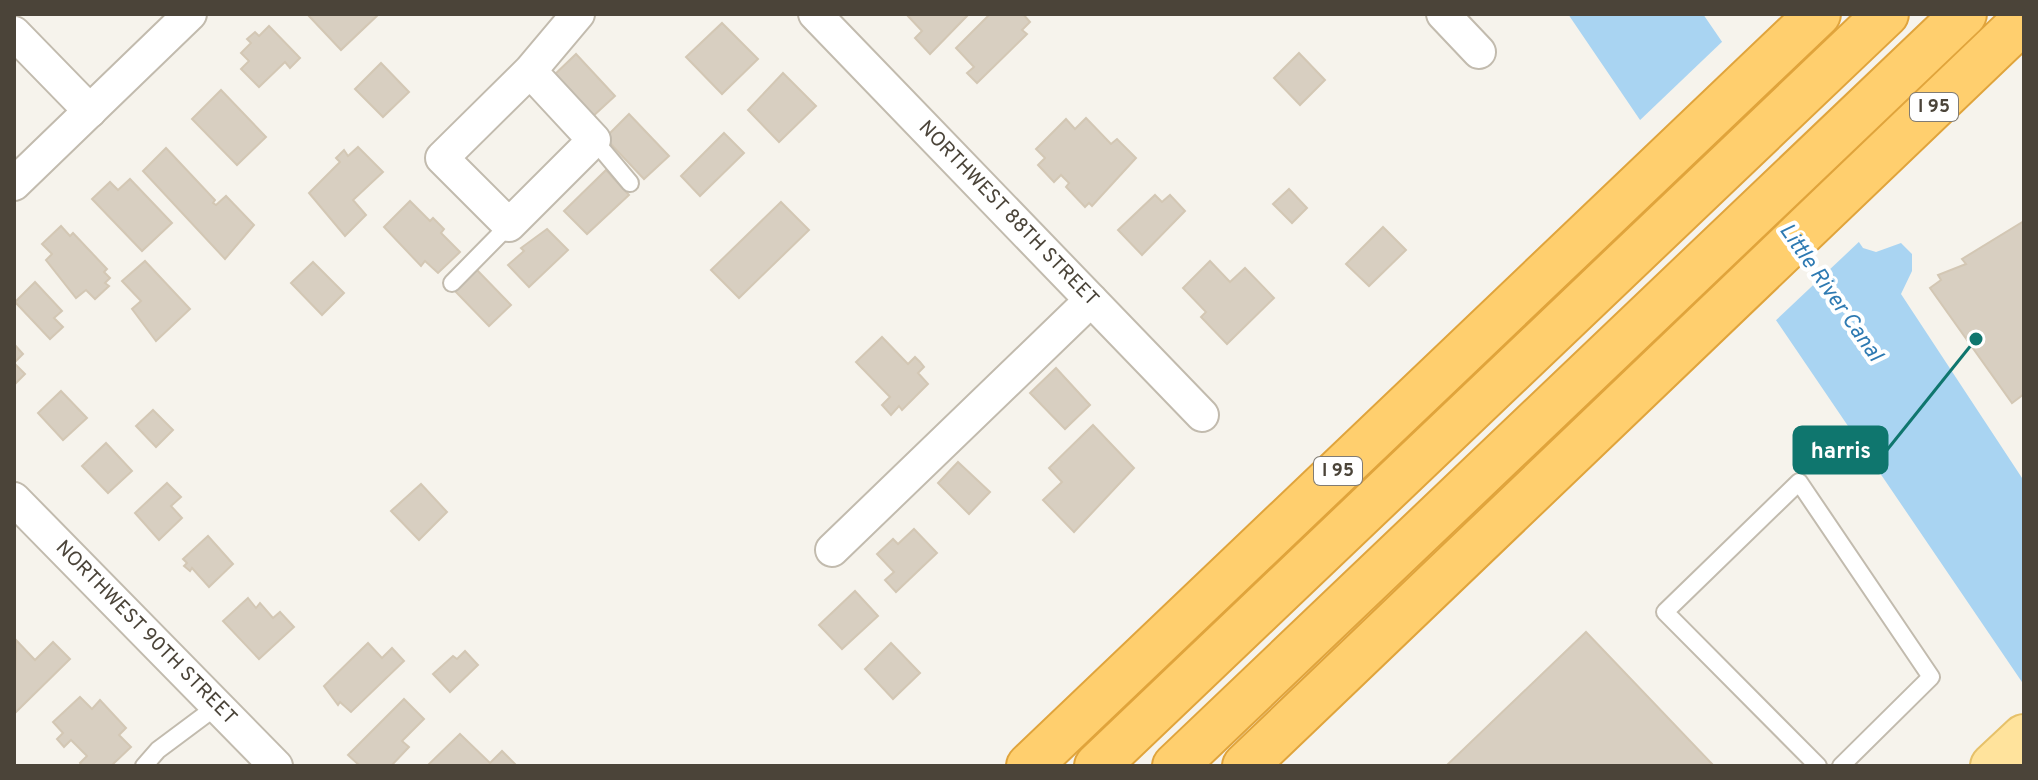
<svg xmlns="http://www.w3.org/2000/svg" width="2038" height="780" viewBox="0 0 2038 780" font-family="Overpass,sans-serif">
	<rect width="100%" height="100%" fill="#f6f3ec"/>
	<!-- water -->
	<polygon fill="#a9d4f2" points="1568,14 1703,14 1863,248 1876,252 1901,243 1912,254 1912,271 1901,294 2024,481 2024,685"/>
	<!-- pier -->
	<polygon fill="#f6f3ec" points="1725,39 1862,239 1773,323 1637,123"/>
	<!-- building -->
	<g fill="#d8cfc1" stroke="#d3c7b4" stroke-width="2">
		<polygon points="307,14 379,14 341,50"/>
		<polygon points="906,14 969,14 930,54 915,38 922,31"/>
		<polygon points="990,14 1023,14 1030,22 1022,30 1027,34 977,83 967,73 974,67 956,48"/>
		<polygon points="722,23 758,59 722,94 686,57"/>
		<polygon points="269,26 300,58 290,68 285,62 259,87 241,69 249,61 241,53 251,43 247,39 255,32 259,36"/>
		<polygon points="1299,53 1325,80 1300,105 1274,78"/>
		<polygon points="576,54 615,96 591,118 552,77"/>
		<polygon points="381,63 409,92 383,117 355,89"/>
		<polygon points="783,73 816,106 779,142 748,110"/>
		<polygon points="221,90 266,137 237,165 192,119"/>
		<polygon points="629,114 669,156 644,179 605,138"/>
		<polygon points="1086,118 1111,144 1117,139 1136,158 1092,206 1089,203 1085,207 1066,187 1069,183 1061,175 1054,182 1038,165 1045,158 1036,149 1066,119 1075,129"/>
		<polygon points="724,133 744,153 700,196 681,176"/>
		<polygon points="358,147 383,172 353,200 366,215 345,236 309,193 340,162 336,158 344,150 348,156"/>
		<polygon points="166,148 215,200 213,203 216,205 226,196 254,225 225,259 143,171"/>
		<polygon points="606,170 629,195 587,234 564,211"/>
		<polygon points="130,179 172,223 142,251 92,199 110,182 118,190"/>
		<polygon points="1289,189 1307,208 1292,223 1273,204"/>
		<polygon points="1155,195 1162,202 1170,195 1185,211 1142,255 1118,230"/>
		<polygon points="410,201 430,221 433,218 444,229 441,233 460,252 438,273 425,261 421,266 384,227"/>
		<polygon points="781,202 809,230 739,298 711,270"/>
		<polygon points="2024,221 2024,394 2012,403 1930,288 1941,280 1938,275 1966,264 1962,259"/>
		<polygon points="61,226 70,236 73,233 107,269 104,272 110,278 105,283 109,286 95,299 86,290 76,298 46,260 52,254 42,244"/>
		<polygon points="1383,227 1406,250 1369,286 1346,264"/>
		<polygon points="547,229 568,250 529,287 508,265 524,251 521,248"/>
		<polygon points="145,261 190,309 156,341 132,309 141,301 122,281"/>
		<polygon points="1210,261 1230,282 1245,268 1274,298 1227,344 1201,317 1206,312 1183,288"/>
		<polygon points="313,262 344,293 322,315 291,283"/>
		<polygon points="477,270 511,305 489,326 455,291"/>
		<polygon points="35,282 62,311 54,318 63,327 50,339 15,302"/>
		<polygon points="882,337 908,364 915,357 920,362 924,367 918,373 928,384 902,410 899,406 891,415 882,405 890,397 856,362"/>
		<polygon points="14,344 23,354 14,363 25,374 14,385"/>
		<polygon points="1056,368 1090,405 1065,429 1030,393"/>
		<polygon points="61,391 87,418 63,440 38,413"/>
		<polygon points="153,410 173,430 156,447 136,426"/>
		<polygon points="1093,425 1134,468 1074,532 1043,500 1062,482 1049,468"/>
		<polygon points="106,443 132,471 108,493 82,466"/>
		<polygon points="958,462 990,492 969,514 938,483"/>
		<polygon points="167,483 181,497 171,506 182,518 159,540 135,513"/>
		<polygon points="421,484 447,512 419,540 391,511"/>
		<polygon points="914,529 937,553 896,592 885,580 894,572 877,554 893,539 898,544"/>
		<polygon points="208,536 233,564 209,587 192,568 190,571 184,566 187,563 183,559"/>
		<polygon points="855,591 878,616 842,649 819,625"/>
		<polygon points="248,598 256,608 260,603 273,618 280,612 294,627 259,659 223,621"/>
		<polygon points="1586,632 1714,766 1446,766"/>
		<polygon points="16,640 35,660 53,642 70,659 14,714"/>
		<polygon points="368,643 382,658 392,648 404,661 351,712 340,702 338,705 324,686"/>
		<polygon points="891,643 920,673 893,699 865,669"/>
		<polygon points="465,651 478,665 450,692 433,674 453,656 457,659"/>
		<polygon points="80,697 92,709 100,700 126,728 119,735 131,747 111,766 82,766 80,763 87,756 71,740 64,747 57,739 63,733 53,722"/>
		<polygon points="404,699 424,719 402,741 409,747 391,766 360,766 348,755"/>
		<polygon points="460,734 490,763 502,751 517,766 427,766"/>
	</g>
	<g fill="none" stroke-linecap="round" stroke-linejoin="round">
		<!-- lane casing -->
		<g stroke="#c2bbae" stroke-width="20">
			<g id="lane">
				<polyline points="594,140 630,183"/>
				<polyline points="452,283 509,225"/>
				<polyline points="144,766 158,750 217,706"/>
				<polyline points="1818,766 1665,612 1799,482 1931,677 1841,766"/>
			</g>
		</g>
		<!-- street casing -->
		<g stroke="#c2bbae" stroke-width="36">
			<g id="street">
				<path id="s1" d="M815,14L1202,415"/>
				<polyline points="1443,14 1479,52"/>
				<polyline points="14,33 90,111"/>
				<polyline points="530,71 594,140 509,225 442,158 530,71 578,14"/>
				<polyline points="14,184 190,14"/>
				<path id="s2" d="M14,499L276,766"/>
				<polyline points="832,550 1091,300"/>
			</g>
		</g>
		<!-- primary casing -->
		<g stroke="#e6c16a" stroke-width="48">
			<polyline id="primary" points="1993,766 2024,737"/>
		</g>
		<!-- highway casing -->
		<g stroke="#e0a43c" stroke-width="48">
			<g id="highway">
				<polyline points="1029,766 1818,14"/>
				<polyline points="1097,766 1886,14"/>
				<polyline points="1175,766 1964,14"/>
				<polyline points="1245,766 2024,20"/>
			</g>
		</g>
		<!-- lane -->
		<use href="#lane" stroke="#fff" stroke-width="16"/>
		<!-- street -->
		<use href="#street" stroke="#fff" stroke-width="32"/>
		<!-- primary -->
		<use href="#primary" stroke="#ffe39c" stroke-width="44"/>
		<!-- highway -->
		<use href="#highway" stroke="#ffcf6e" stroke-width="44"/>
	</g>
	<g text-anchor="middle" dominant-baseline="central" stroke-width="8" stroke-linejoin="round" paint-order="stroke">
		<!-- shield labels -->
		<g fill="#fff" stroke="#817c74" stroke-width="2">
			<rect x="1910" y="93" width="48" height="28" rx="6"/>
			<rect x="1314" y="457" width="48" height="28" rx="6"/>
		</g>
		<g font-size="18" font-weight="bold" fill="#4b4439">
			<text x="1934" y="107">I 95</text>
			<text x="1338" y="471">I 95</text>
		</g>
		<!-- street labels -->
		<g font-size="20" fill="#4b4439" stroke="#fff">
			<text stroke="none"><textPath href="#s1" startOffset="278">NORTHWEST 88TH STREET</textPath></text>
			<text stroke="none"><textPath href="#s2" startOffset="188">NORTHWEST 90TH STREET</textPath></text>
		</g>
		<!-- water labels -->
		<g font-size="22" font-style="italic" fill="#2e7ab2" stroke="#fff">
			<text transform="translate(1830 293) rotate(55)">Little River Canal</text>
		</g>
	</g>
	<!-- callouts -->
	<path fill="none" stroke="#0f766e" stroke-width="3" d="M1976 339L1887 450"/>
	<circle fill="#0f766e" stroke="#fff" stroke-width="3" cx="1976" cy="339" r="8"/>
	<rect fill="#0f766e" stroke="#0f766e" stroke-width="3" x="1794" y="427" width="93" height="46" rx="8"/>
	<g font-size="22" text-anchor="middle" font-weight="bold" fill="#fff">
		<text x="1841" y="458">harris</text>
	</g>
	<!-- border -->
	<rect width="2038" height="780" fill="none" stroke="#4b4439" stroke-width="32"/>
</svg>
